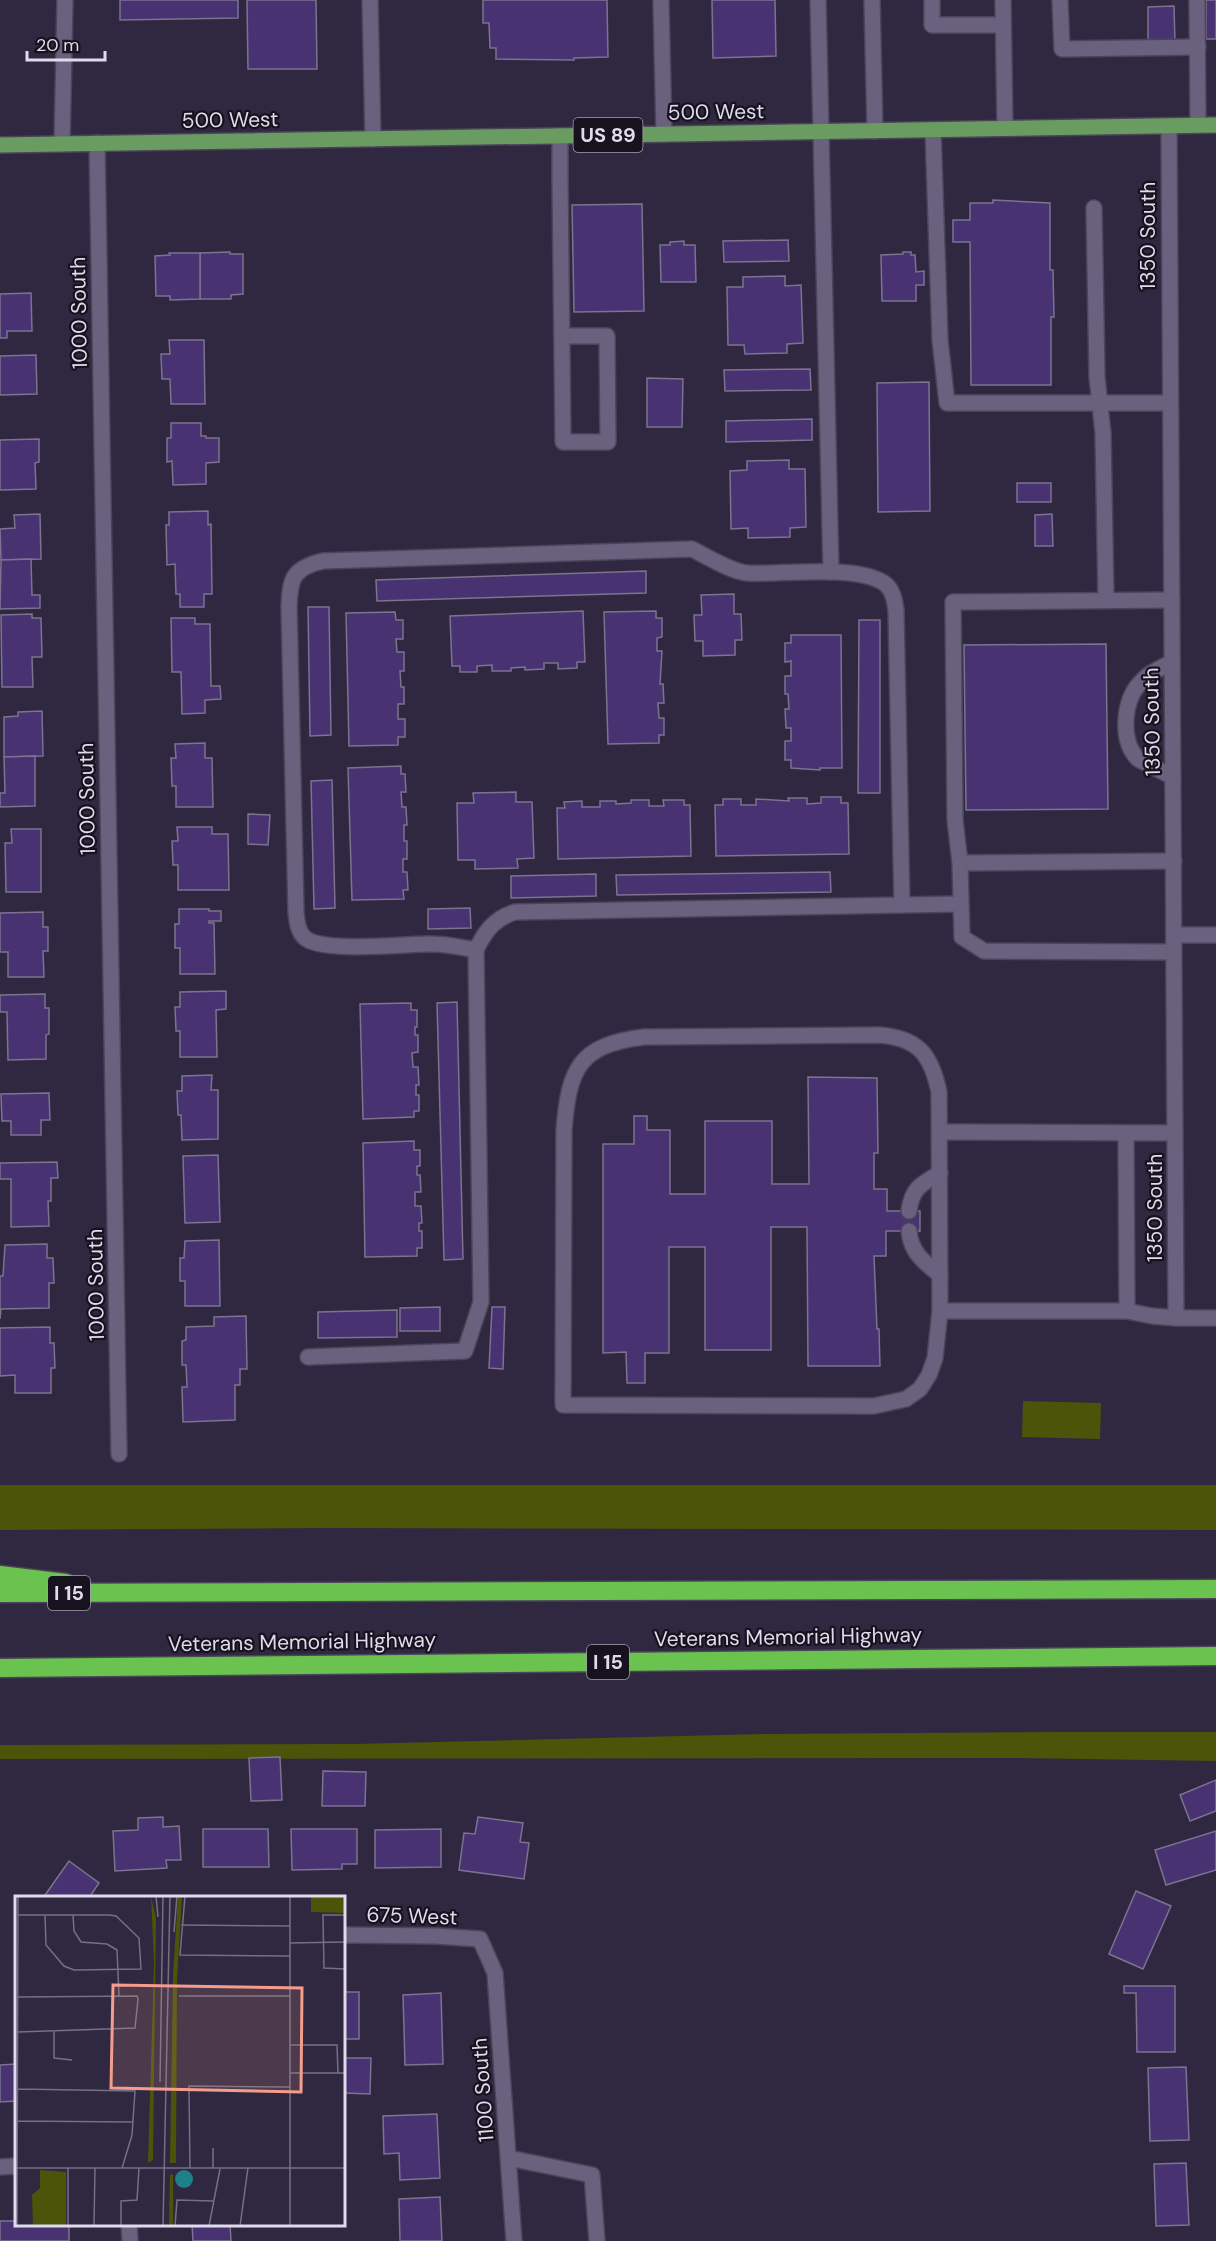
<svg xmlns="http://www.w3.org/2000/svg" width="1216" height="2241" viewBox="0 0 1216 2241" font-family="'DM Sans',sans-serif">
	<rect width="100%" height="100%" fill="#2f2840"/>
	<!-- green -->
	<g fill="#4a5509">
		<polygon points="1023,1401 1101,1403 1100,1439 1022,1437"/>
		<polygon points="0,1485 1216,1485 1216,1530 329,1528 0,1530"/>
		<polygon points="1060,1732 1216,1732 1216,1761 1016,1758 0,1759 0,1745 354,1744 767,1734"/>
	</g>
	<!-- building -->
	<g fill="#493272" stroke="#7b7390" stroke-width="1.5">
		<polygon points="120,0 238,0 238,18 120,20"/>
		<polygon points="247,0 316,0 317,69 248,69"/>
		<polygon points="483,0 607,0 608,57 574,58 574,60 496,59 496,48 490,48 489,23 483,23"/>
		<polygon points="712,0 775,0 776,56 713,58"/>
		<rect x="1206" y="0" width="10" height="39"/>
		<polygon points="1174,6 1175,42 1148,42 1148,7"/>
		<polygon points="993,200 1050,203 1050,270 1053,270 1054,317 1051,317 1051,385 971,385 970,242 953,242 953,220 970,220 970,203 993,203"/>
		<polygon points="642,204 644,311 574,312 572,205"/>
		<polygon points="788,240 789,261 724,262 723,241"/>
		<polygon points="684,241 684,245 695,245 696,282 661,282 660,245 670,245 670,242"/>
		<polygon points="230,252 230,254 243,254 243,294 231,295 231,299 200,299 200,253"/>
		<polygon points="903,252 911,252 911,255 915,255 916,272 924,271 924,285 916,285 916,301 882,301 881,255 903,254"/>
		<polygon points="169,253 200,253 200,299 170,300 170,296 156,296 155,256 170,255"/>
		<polygon points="785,276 785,286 801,285 803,343 787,344 787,353 745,354 744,345 728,345 727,287 743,287 743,277"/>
		<polygon points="31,293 32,331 7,331 7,338 0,338 0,294"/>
		<polygon points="169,340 204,340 205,404 171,404 170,379 162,379 161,354 170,354"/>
		<polygon points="36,355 37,394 0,395 0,356"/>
		<polygon points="810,369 811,390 725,391 724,370"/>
		<polygon points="647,378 683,379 682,427 647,427"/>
		<polygon points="929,382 930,511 878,512 877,383"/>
		<polygon points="812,419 812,440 726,442 726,421"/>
		<polygon points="171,423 201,423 201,436 206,436 206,438 219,438 219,462 206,463 206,484 173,485 172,461 167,462 167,438 171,438"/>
		<polygon points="39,439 39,462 35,463 36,489 0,490 0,440"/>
		<polygon points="789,460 789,469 805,469 806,527 790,528 790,537 748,538 748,528 731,529 730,471 747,470 747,461"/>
		<rect x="1017" y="483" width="34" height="19"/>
		<polygon points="208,511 208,525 211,524 212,594 204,594 204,607 180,607 180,594 176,594 175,564 167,565 166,525 169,525 169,512"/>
		<polygon points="40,514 41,559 1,560 0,529 15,528 14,515"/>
		<polygon points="1052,514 1053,546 1035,546 1035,515"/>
		<polygon points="31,559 32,595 40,595 40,608 0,609 1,560"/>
		<polygon points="646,571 646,593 377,601 376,580"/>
		<polygon points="734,594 734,614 741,614 742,640 735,640 735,655 703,656 703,641 695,641 694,615 702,615 701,595"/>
		<polygon points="308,607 329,607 331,735 310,736"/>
		<polygon points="583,611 585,662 577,662 577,668 558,669 558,663 544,663 544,669 525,670 525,667 511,668 511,671 492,671 492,665 477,666 477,672 460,672 460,666 452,666 450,616"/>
		<polygon points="656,611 656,618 662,618 662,637 657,638 657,651 662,651 660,684 663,684 664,703 658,703 659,718 664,718 664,735 659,735 659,743 608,744 604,612"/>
		<polygon points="395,612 396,620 403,620 403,639 396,639 397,652 404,652 404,671 400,671 401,687 404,687 404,704 398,704 398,719 405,719 405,737 398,737 398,745 349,746 346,613"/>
		<polygon points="32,614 32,618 41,618 42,657 32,657 33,687 2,687 1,615"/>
		<polygon points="171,618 195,618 195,624 210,624 211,686 220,686 221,699 205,700 205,713 182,714 181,672 172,672"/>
		<polygon points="859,620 880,620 880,793 858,793"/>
		<polygon points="791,635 841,635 842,768 820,768 820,770 791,768 791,760 785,760 785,741 791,741 791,728 786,728 785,709 789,709 788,694 785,694 785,676 791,676 791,661 785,662 785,643 791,643"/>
		<polygon points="1106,644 1108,809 966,810 964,645"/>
		<polygon points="42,711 43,756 4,757 4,717 18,716 18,712"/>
		<polygon points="205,743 205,758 212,758 213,807 176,807 176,786 172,786 171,758 176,758 175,744"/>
		<polygon points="35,756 35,806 0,807 0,793 5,793 4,757"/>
		<polygon points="401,766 401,774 405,774 406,792 401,792 402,807 406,807 407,825 404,825 404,841 407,841 407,859 403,859 403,872 407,872 408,890 403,890 404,899 352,900 348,768"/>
		<polygon points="332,780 335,908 314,909 311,781"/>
		<polygon points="516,792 516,802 532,802 534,858 517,859 518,868 475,869 475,860 458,860 457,803 474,803 473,793"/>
		<polygon points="821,797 841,797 841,803 848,803 849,854 716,856 715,805 723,805 723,799 741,799 741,805 756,805 756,799 789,801 788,798 807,798 807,804 821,803"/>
		<polygon points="631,800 649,800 649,806 664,806 663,800 684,800 684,805 690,805 691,856 558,859 557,808 565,808 564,802 582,801 582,807 600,807 600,801 616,801 616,804 631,803"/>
		<polygon points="248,814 270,815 268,845 248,844"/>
		<polygon points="177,827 212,827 212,834 228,834 229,890 178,890 178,865 173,865 172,841 178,841"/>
		<polygon points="11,829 41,829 41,892 6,892 5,843 12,843"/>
		<polygon points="830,872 831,892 617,895 616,875"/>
		<polygon points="596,874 596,896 511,898 511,876"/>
		<polygon points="470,908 471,928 428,929 428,909"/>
		<polygon points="179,909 209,909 209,911 221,911 221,921 209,921 209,923 214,923 215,974 180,974 180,948 175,948 175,924 179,924"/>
		<polygon points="43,912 43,927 48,927 48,951 43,951 44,977 8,977 8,952 0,952 0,913"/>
		<polygon points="226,991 226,1009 216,1010 217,1057 180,1057 180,1031 176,1031 175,1007 180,1007 180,992"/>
		<polygon points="45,994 45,1008 49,1008 49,1034 46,1035 46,1059 8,1060 7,1012 0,1012 0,995"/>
		<polygon points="457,1002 463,1259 444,1260 437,1003"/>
		<polygon points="411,1003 411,1010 417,1010 417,1027 415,1027 415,1035 418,1035 418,1052 412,1053 413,1067 418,1067 419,1085 416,1085 416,1095 419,1095 419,1111 414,1111 414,1117 363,1119 360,1004"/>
		<polygon points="212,1075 211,1090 218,1090 218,1139 182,1140 181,1115 178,1115 177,1091 182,1091 182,1076"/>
		<polygon points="808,1077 877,1078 878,1153 874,1153 874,1189 887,1189 887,1211 920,1211 920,1231 886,1231 886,1256 874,1256 877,1329 879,1329 880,1366 808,1366 807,1227 771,1227 771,1350 705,1350 705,1247 669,1247 669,1353 645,1353 645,1383 627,1383 626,1352 603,1353 603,1144 634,1144 634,1116 647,1116 647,1130 670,1130 670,1194 705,1194 705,1121 772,1121 772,1184 809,1184"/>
		<polygon points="49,1093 50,1120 41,1120 41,1135 11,1135 11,1121 2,1121 1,1094"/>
		<polygon points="414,1141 414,1150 420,1150 420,1166 417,1166 417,1175 420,1175 421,1192 415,1192 415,1206 421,1206 422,1223 419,1223 419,1231 422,1231 422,1248 417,1248 417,1256 365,1257 363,1143"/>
		<polygon points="218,1155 220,1222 185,1223 183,1156"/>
		<polygon points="57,1162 58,1178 51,1178 51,1201 48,1201 49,1226 11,1227 11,1179 0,1179 0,1163"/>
		<polygon points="219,1240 220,1306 185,1306 185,1281 180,1281 180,1258 184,1258 185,1241"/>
		<polygon points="47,1244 47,1258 53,1258 54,1283 49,1283 49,1308 1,1309 0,1319 0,1276 3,1276 5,1245"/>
		<polygon points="440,1307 440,1331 400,1331 400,1308"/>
		<polygon points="492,1307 505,1307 503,1369 489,1368"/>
		<polygon points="397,1310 397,1337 318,1338 318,1312"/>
		<polygon points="246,1316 247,1369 240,1369 240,1385 235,1385 235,1420 183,1422 182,1387 187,1387 186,1365 182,1365 182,1341 186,1340 186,1327 214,1326 214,1317"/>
		<polygon points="50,1327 50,1343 54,1343 55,1368 51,1368 51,1393 15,1393 15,1375 0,1376 0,1328"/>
		<polygon points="280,1757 282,1800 251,1801 249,1758"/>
		<polygon points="323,1771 366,1772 365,1806 322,1806"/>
		<polygon points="1216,1780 1216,1811 1190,1821 1180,1795"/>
		<polygon points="163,1817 163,1827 179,1826 181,1860 166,1860 167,1868 115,1871 113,1831 138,1830 138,1818"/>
		<polygon points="478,1817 523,1823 520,1842 529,1843 524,1879 459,1870 464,1833 475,1834"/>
		<polygon points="203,1829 268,1829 269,1867 203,1867"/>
		<polygon points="291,1829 357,1829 357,1864 342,1864 342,1869 292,1870"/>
		<polygon points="441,1829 441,1867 375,1868 375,1830"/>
		<polygon points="1216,1831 1216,1870 1166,1885 1155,1850"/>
		<polygon points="69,1861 99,1883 89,1898 43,1898"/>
		<polygon points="1136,1891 1171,1906 1143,1969 1109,1954"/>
		<polygon points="1124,1986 1175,1986 1175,2052 1137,2052 1136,1993 1124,1993"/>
		<rect x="344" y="1992" width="15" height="47"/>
		<polygon points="441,1993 443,2064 405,2065 403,1995"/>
		<polygon points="344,2058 371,2058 370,2094 344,2093"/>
		<polygon points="16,2064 16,2101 0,2102 0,2065"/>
		<polygon points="1186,2067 1189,2140 1150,2141 1148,2068"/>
		<polygon points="437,2114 440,2178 400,2180 399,2153 384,2154 383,2116"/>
		<polygon points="1186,2163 1189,2225 1156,2226 1154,2164"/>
		<polygon points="440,2197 442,2241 400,2241 399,2199"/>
		<polygon points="0,2221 16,2221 16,2224 69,2224 69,2241 0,2241"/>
		<polygon points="192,2224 230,2224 231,2241 193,2241"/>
	</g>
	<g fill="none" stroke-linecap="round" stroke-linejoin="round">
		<!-- service casing -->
		<g stroke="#4b4559" stroke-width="18">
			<g id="service">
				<polyline points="370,0 373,139"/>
				<polyline points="818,0 831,572"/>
				<polyline points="872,0 875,131"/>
				<polyline points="932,0 932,25 1003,25"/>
				<polyline points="1060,0 1062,49 1198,47"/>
				<polyline points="1197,0 1198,125"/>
				<polyline points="933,130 940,340 947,403 1170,403"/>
				<polyline points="560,136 560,177 563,442 608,442 607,336 562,336"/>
				<polyline points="62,144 65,0"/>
				<polyline points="1094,208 1097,377 1103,433 1106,600"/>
				<path d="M1172,662C1161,668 1148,673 1140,683C1123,701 1120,741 1138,759L1173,777"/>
				<polyline points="1174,861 960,863 962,937 984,951 1174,952"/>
				<polyline points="960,863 955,820 953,602 1172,600"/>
				<polyline points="902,905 960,904"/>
				<polyline points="1174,935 1216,935"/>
				<path d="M879,1035C918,1038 931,1054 939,1092L940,1311L935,1358L929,1375L920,1389L906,1399L874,1406L563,1405L564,1130C569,1068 579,1045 644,1037Z"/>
				<polyline points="940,1132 1175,1133"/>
				<polyline points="1126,1133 1127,1311"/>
				<path d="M909,1211C912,1188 921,1184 940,1173"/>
				<path d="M909,1231C911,1253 924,1262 940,1275"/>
				<polyline points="940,1311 1127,1311 1152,1316 1176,1318"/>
				<path d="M308,1357L465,1351L481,1302L476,950C485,931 495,918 515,912L902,905L896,611C895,601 893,589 884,583C856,564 781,575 747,573C732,572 706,556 692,549L323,561C293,568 290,578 289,607L296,912C297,922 298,932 305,938C323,953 404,944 430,944C446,944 461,947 476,950"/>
				<polyline points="509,2158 592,2175 597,2241"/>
			</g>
		</g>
		<!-- minor casing -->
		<g stroke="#4b4559" stroke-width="18">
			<g id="minor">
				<polyline points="661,0 664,134"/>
				<polyline points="1003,0 1005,128"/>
				<polyline points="1169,126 1176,1318 1216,1318"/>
				<polyline points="97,143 119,1454"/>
				<polyline points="344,1935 435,1936 480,1939 495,1973 514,2241"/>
				<polyline points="0,2167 16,2166"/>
				<polyline points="129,2224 130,2241"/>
			</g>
		</g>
		<!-- primary casing -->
		<g stroke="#4b4559" stroke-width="18">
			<polyline id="primary" points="0,145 1216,125"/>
		</g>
		<!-- motorway casing -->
		<g stroke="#4b4559" stroke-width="21">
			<g id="motorway">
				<polyline points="0,1575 66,1583"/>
				<polyline points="0,1593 1216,1589"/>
				<polyline points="0,1668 1216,1656"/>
			</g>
		</g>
		<!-- service -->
		<use href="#service" stroke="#69617d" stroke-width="15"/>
		<!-- minor -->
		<use href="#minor" stroke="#69617d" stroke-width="15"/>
		<!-- primary -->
		<use href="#primary" stroke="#6a9c61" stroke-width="15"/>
		<!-- motorway -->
		<use href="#motorway" stroke="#6ac34e" stroke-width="18"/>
	</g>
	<g text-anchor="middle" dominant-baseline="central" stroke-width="4.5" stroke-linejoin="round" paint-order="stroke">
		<!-- shield labels -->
		<g fill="#16131e" stroke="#a39fae" stroke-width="1.5">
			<rect x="573.5" y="118" width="69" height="34" rx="4.5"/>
			<rect x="48" y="1576" width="42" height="34" rx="4.5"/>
			<rect x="587" y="1645" width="42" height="34" rx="4.5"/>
		</g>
		<g font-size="20" font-weight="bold" fill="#dfdbec">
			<text x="608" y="135">US 89</text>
			<text x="69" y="1593">I 15</text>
			<text x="608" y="1662">I 15</text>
		</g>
		<!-- street labels -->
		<g font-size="21" fill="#dfdbec" stroke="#16131e">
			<text transform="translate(716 112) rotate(-1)">500 West</text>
			<text transform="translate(230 120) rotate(-1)">500 West</text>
			<text transform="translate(1148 236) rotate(-90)">1350 South</text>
			<text transform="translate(79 313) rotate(-91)">1000 South</text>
			<text transform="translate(1152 722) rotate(-91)">1350 South</text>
			<text transform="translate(87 799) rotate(-91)">1000 South</text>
			<text transform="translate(1155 1208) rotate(-90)">1350 South</text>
			<text transform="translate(96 1285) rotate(-91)">1000 South</text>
			<text transform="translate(788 1637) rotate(-1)">Veterans Memorial Highway</text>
			<text transform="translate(302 1642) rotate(-1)">Veterans Memorial Highway</text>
			<text transform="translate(412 1916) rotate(2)">675 West</text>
			<text transform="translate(483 2090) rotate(-94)">1100 South</text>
		</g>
	</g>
	<!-- overview -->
	<g transform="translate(15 1896)">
		<rect width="330" height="330" fill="#2f2840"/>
		<path d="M136,0L141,22L139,180L138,264L133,267L139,67ZM167,0L162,86L161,267H155L158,78L163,1ZM296,0H330V17L296,16ZM25,274L51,276V330H18L17,299L25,292ZM158,278V330H154L155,279Z" fill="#4a5509"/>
		<path d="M160 283a9 9 0 1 1 18 0a9 9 0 1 1-18 0Z" fill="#1f7f8b"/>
		<path fill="none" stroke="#757085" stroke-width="1.5" d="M141,0L143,21M170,0L165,59L275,60M3,19H94L101,20L124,42L126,73L59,74L49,70L31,49L30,19M58,19L59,35L66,46L92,48L102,54L104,100M330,19H308V23L309,72L330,73M166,29L275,30M159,36L162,0M275,47L330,46M164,100H275M39,135V162L57,164M3,136L120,132L123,103L122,100L3,101M275,149H322L323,177M275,177H330M145,186L148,0M3,193L120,195L117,239L107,272M3,225L118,226M0,272H330M53,272V330M175,272L174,190L275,191M198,272V252M2,330L3,0M79,330L80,272M106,330V305L122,304L124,272M148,330L155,0M160,330L162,304L198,305M194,330L205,273M225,330L233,272M275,330V0"/>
		<path fill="#f49d8c" fill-opacity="0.15" stroke="#f49d8c" stroke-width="3" d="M98,89L287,92L286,196L96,192Z"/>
		<rect width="330" height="330" fill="none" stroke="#dfdbec" stroke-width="3"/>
	</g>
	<!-- scale -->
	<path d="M27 51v9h78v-9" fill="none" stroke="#dfdbec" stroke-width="3"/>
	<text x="36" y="51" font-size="18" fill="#dfdbec" stroke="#16131e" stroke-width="4.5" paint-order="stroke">20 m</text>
</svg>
